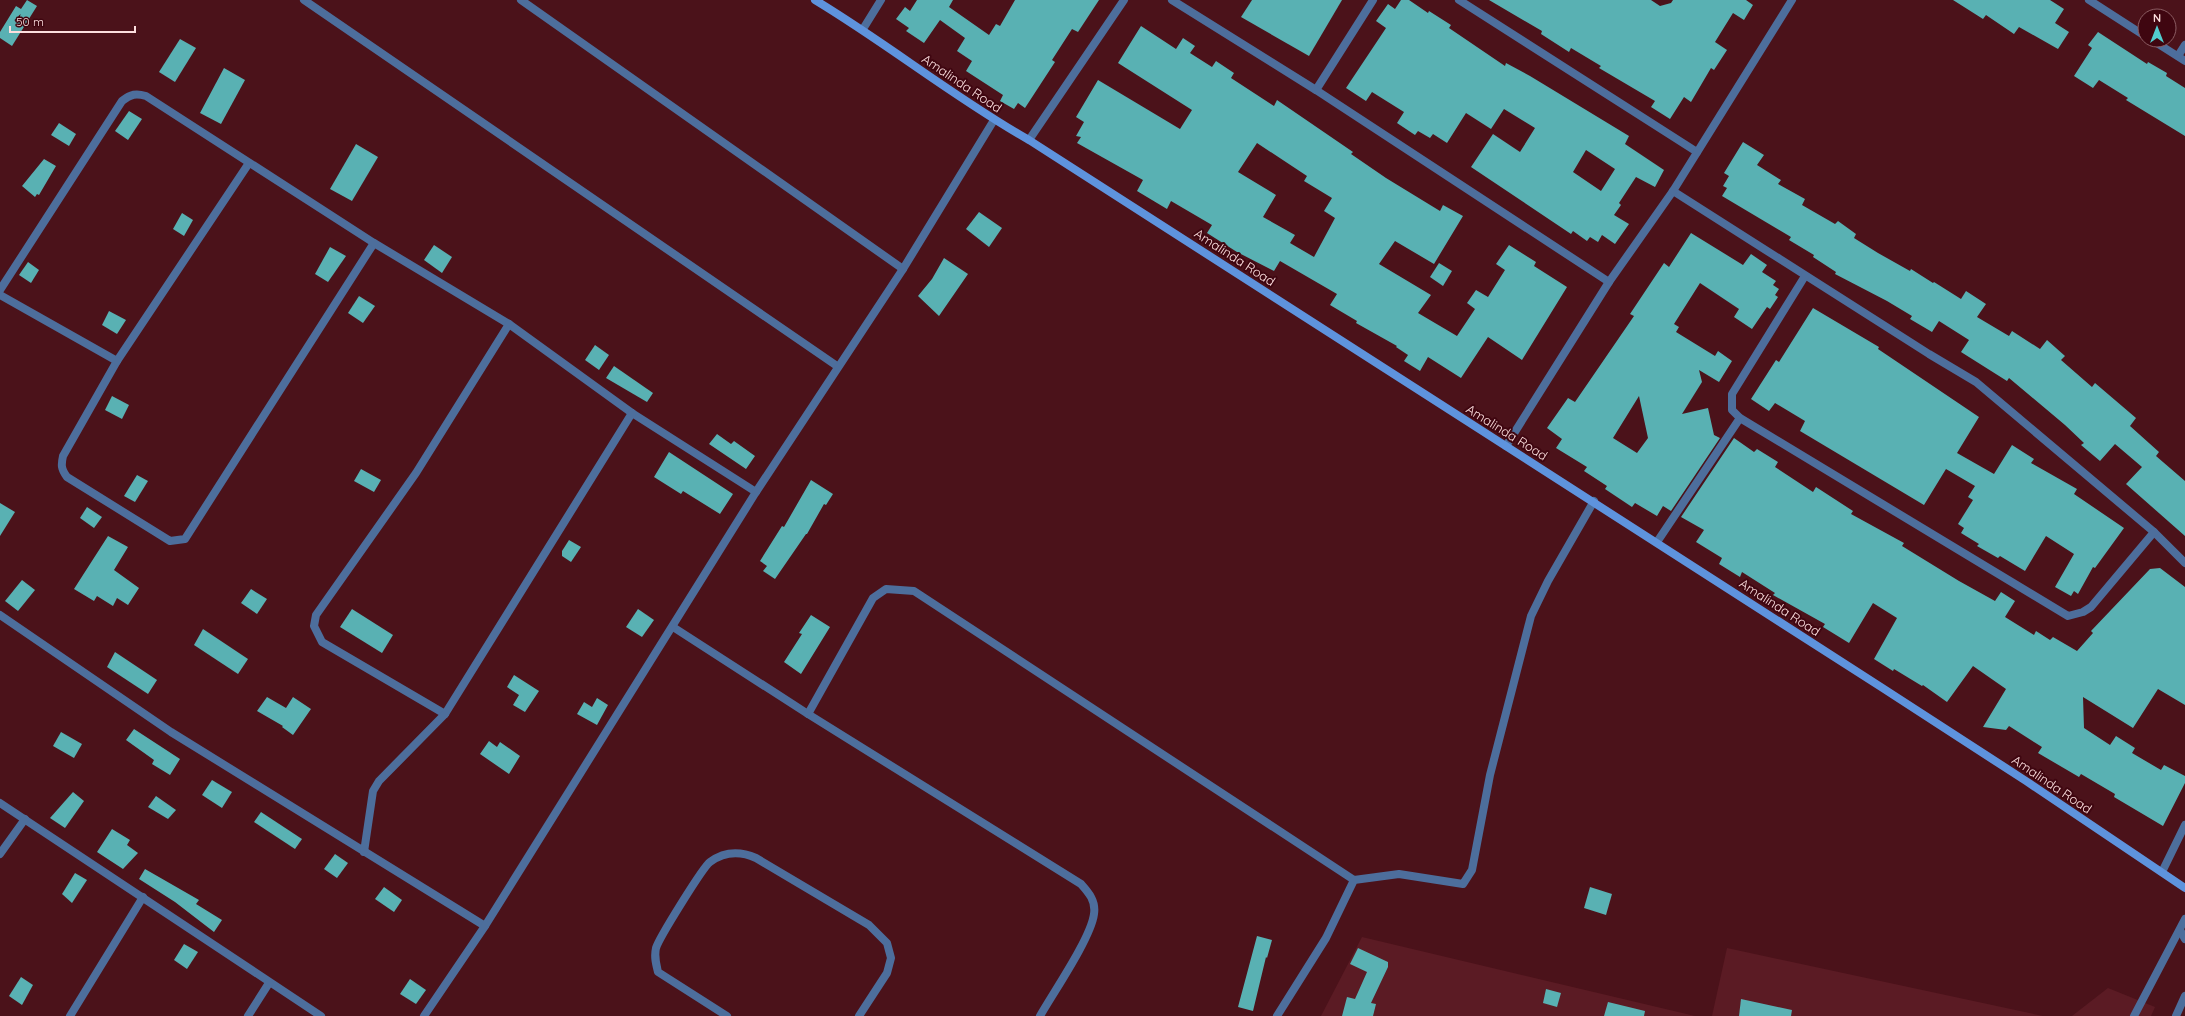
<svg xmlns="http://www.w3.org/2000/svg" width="2185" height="1016" viewBox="0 0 2185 1016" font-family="Quicksand,sans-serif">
	<rect width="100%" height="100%" fill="#4b121a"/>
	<!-- built -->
	<g fill="#5b1b24">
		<polygon points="1362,937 1695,1016 1321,1016"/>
		<polygon points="1727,948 2043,1016 1712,1016"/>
		<polygon points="2108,988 2155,1007 2151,1016 2072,1016"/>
	</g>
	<!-- building -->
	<g fill="#59b1b3" fill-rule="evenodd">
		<polygon points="27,0 37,6 12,46 0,38 0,32 16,6 21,9"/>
		<polygon points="917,0 953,0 949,7 989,35 996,24 1000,26 1015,0 1099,0 1078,32 1072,29 1052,60 1055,62 1025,108 1018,103 1014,109 1000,101 1003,95 966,71 972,61 957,51 965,38 940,20 924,43 906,31 909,28 896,19 905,7 910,11"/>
		<polygon points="1252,0 1342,0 1309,56 1241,17"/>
		<path d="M1401,0H1409L1428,13L1429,11L1451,25L1449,28L1505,66L1506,63L1530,76L1629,136L1625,144L1664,170L1655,187L1636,177L1619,203L1621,205L1614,215L1629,224L1615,244L1602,235L1598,242L1590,237L1587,241L1573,231L1571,234L1471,167L1493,134L1520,152L1535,128L1504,109L1491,129L1466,113L1447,143L1433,134L1430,138L1418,131L1415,135L1397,123L1404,112L1372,92L1366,101L1346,88L1386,28L1376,21L1388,4L1395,9ZM1586,150L1615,169L1601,191L1573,172Z"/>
		<polygon points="1489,0 1651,0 1660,6 1671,3 1673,0 1746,0 1753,5 1744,20 1733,13 1715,42 1727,50 1714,70 1711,68 1691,102 1684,97 1670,119 1651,107 1655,101 1599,68 1601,66 1571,48 1569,52 1541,34 1542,31"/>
		<polygon points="1953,0 2050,0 2064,9 2055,23 2069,32 2058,49 2019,27 2014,34 1986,15 1983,19"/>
		<path d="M1141,26L1176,49L1183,38L1195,46L1190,53L1212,67L1216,61L1234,73L1231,78L1274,106L1277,100L1353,152L1351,154L1386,178L1440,211L1443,205L1463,216L1434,264L1395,241L1379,264L1431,295L1418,313L1457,336L1475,309L1467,303L1476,290L1488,297L1505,270L1496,264L1509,245L1536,262L1534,266L1567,287L1522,360L1488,337L1461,378L1428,357L1420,371L1404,361L1408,355L1396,347L1397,346L1356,323L1357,321L1330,305L1337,294L1280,261L1274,271L1237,252L1207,233L1212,225L1171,201L1167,209L1137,191L1143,180L1077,143L1081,137L1076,136L1084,122L1076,117L1098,80L1180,129L1192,110L1118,63ZM1257,143L1307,176L1304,181L1332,198L1324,211L1335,218L1314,257L1290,243L1295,235L1263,217L1276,195L1238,172Z"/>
		<polygon points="2098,32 2147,64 2148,62 2167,73 2166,76 2185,88 2185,136 2126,100 2128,98 2099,80 2093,88 2074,76 2092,48 2088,45"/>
		<polygon points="180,39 196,48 175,82 159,72"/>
		<polygon points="224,68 245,80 221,124 200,113"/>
		<polygon points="129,111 142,119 128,140 115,131"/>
		<polygon points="59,123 76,134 69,146 51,135"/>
		<polygon points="1743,142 1764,155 1757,165 1781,180 1778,184 1805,199 1802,205 1835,224 1838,221 1856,234 1854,238 1878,253 1910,271 1911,269 1933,283 1934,282 1961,299 1966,291 1986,304 1977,317 2009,336 2012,331 2040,349 2047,340 2065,356 2061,360 2092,387 2095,383 2136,418 2130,426 2159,452 2156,456 2185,481 2185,536 2126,484 2142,467 2115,444 2100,461 2081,445 2084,443 2065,425 2009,378 2007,381 1961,352 1969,340 1939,321 1932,332 1910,319 1912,316 1887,301 1835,274 1836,272 1813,257 1814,255 1789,240 1791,237 1722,196 1727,188 1723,186 1729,176 1724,173"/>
		<polygon points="356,144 378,157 352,201 330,189"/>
		<polygon points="44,159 56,166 39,195 37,194 35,197 22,186"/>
		<polygon points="979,212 1002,228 989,247 966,229"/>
		<polygon points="182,213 193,220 184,236 173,229"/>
		<path d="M1691,233L1743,265L1751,254L1767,265L1762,272L1776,281L1773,285L1779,289L1775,295L1778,297L1770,309L1767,307L1752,329L1734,317L1739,309L1700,283L1674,324L1679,327L1676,332L1715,356L1718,351L1732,361L1719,382L1699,370L1702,382L1682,414L1708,408L1714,435L1720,438L1671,511L1663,506L1657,516L1635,503L1632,507L1605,489L1607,486L1584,471L1587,467L1556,448L1562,439L1547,428L1568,398L1575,402L1634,316L1630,314L1664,263L1669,267ZM1639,396L1648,438L1637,453L1613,438Z"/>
		<polygon points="434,245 452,257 442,273 424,260"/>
		<polygon points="330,247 346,256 328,282 315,274"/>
		<polygon points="944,258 968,274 939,316 918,296 932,279"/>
		<polygon points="28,262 39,270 31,283 19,275"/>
		<polygon points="1439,263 1452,271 1443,286 1430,277"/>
		<polygon points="359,296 375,306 363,323 348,313"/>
		<polygon points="1813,308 1879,347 1878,349 1979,417 1957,453 1994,474 2012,445 2034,459 2031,463 2077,489 2074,494 2124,528 2095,568 2093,567 2078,594 2074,591 2071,596 2055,587 2074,554 2046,536 2025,571 2000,556 1998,558 1977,546 1979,544 1961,533 1964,528 1958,524 1973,500 1968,497 1975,486 1946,469 1924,505 1800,431 1805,421 1775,403 1769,411 1751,399 1776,360 1779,362"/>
		<polygon points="109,311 126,320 117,334 102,325"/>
		<polygon points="595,345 609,355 599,370 585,360"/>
		<polygon points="614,366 653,393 647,402 606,378"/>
		<polygon points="112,396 129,405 122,419 105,410"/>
		<polygon points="717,434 731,444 734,441 755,456 746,469 709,444"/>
		<polygon points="1734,438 1754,452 1757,449 1778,462 1775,467 1813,492 1816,487 1853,511 1851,514 1904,543 1902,546 1959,581 1995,601 2001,592 2015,601 2005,617 2034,635 2036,631 2050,640 2053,637 2077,651 2093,633 2091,631 2150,569 2160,568 2185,587 2185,705 2158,689 2133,728 2083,697 2084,728 2110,745 2116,736 2135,748 2132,753 2161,770 2164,765 2185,776 2185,783 2163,826 2114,797 2115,794 2081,774 2079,777 2038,753 2042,747 2009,726 2006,730 1983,727 2006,689 1973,666 1947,702 1923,685 1922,686 1894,669 1893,671 1874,659 1897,618 1873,603 1849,643 1823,627 1825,624 1773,595 1775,593 1742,572 1740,577 1719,564 1722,558 1696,542 1704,530 1681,517"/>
		<polygon points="669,452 733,494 720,514 683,491 681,494 654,477"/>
		<polygon points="361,469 381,480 374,492 354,481"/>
		<polygon points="137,475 148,481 135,502 124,496"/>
		<polygon points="811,480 833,494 826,505 824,504 807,534 806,534 775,579 763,571 767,566 760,561 782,526 784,527"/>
		<polygon points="0,503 15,512 0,536"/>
		<polygon points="87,507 102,517 94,528 80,518"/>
		<polygon points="108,536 128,547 114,570 139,588 128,605 117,598 113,606 97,596 94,601 74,589"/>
		<polygon points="569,540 581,547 571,562 562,556 562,551"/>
		<polygon points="22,580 35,590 18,611 5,601"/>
		<polygon points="251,589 267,599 257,614 241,603"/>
		<polygon points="352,609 393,635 382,653 340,627"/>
		<polygon points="638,609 654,620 642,637 626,627"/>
		<polygon points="811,615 830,627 801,674 784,662 802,634 799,633"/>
		<polygon points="203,629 248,659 238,674 194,645"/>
		<polygon points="115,652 157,680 148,694 107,667"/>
		<polygon points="514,675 539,691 525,712 513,705 519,695 507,687"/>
		<polygon points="267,697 286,708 293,697 311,709 293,735 282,727 283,726 257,711"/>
		<polygon points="597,698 608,705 597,725 577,714 584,702 592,707"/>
		<polygon points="134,729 180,759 170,775 152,764 154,760 126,740"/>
		<polygon points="61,732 82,744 74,758 53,746"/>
		<polygon points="489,741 497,747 500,742 520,756 509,774 480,754"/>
		<polygon points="212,780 232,792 222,808 202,795"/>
		<polygon points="73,792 84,801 65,828 50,818"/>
		<polygon points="156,796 176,810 168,819 148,807"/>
		<polygon points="261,812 302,839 295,849 254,822"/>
		<polygon points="112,829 130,840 127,845 138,853 123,869 97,852"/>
		<polygon points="335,854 348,863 337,878 324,869"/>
		<polygon points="145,869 199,900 196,904 222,920 214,932 175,902 139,879"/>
		<polygon points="75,873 87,880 72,903 62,894"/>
		<polygon points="384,887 402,900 394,912 375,899"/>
		<polygon points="1590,887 1612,894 1606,915 1584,908"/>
		<polygon points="1257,936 1272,940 1267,958 1266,957 1253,1011 1238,1007"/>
		<polygon points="184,944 198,952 187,969 174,960"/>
		<polygon points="1358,948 1388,962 1388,967 1371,1003 1376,1004 1373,1016 1342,1016 1347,997 1355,999 1367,972 1350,964"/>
		<polygon points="21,977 33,985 22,1005 9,996"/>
		<polygon points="410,979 426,990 416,1004 400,994"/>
		<polygon points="1546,989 1561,993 1557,1007 1543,1003"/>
		<polygon points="1741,999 1792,1010 1791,1016 1739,1016"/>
		<polygon points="1608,1002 1645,1011 1644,1016 1604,1016"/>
	</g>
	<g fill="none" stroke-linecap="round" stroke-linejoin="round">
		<!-- lane -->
		<polyline stroke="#4d6e9c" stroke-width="8" points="2134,1016 2185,919"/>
		<!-- street -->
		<g stroke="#4d6e9c" stroke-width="8">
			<polyline points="304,0 837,366"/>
			<polyline points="521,0 903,269"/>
			<polyline points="1172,0 1316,90 1373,0"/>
			<polyline points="1459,0 1697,152"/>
			<polyline points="2089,0 2145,36"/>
			<polyline points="863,29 881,0"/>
			<polyline points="2152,40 2185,61"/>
			<polyline points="2178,56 2185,45"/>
			<polyline points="1316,90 1609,282"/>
			<polyline points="1029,140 1124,0"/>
			<path d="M249,163L117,361L63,456C61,465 61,469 67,477L170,541L185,539L374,243"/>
			<polyline points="1673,191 1929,354 1976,382 2154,532 2185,563"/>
			<polyline points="1805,276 1732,394 1732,410 1740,418 2068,616 2083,612 2091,607 2154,532"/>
			<path d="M0,290L122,101C131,94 136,93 146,96L374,243L509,324L632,413L756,492"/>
			<polyline points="0,295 117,361"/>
			<polyline points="1506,446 1609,282 1673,191 1792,0"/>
			<polyline points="1657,542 1740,418"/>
			<polyline points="0,615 171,732 485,926"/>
			<path d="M673,627L808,714L1081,884C1089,893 1096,901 1094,914C1091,938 1053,993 1040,1016"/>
			<polyline points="445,714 322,642 314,626 316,615 416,473 509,324"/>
			<polyline points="808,714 873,598 886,589 914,591 1354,880"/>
			<polyline points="0,803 321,1016"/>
			<polyline points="364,852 373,791 379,781 445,714 632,413"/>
			<polyline points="0,854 25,819"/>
			<polyline points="2162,872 2185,825"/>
			<polyline points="2180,930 2185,939"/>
			<polyline points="70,1016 143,897"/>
			<polyline points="248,1016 269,983"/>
			<polyline points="424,1016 485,926 756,492 903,269 994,120"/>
			<path d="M727,1016L658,972C656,964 654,957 656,948C659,938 703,867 710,862C725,851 740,851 756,858L869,925L887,943L891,958L887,973L859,1016"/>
			<polyline points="1277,1016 1326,938 1354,880 1399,874 1463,884 1472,870 1490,775 1531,616 1548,581 1594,501"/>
			<polyline points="2176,1016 2185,996"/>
		</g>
		<!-- secondary -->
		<path stroke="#5e93dd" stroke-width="8" d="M815,0C888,44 955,98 1029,140L1881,687L2026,781L2185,888"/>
	</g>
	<g text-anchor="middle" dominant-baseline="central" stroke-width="4" stroke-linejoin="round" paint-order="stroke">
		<!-- street labels -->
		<g font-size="13" fill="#fcdede" stroke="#3f0610">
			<text transform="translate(962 83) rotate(34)">Amalinda Road</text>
			<text transform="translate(1235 257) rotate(33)">Amalinda Road</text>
			<text transform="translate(1507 432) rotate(32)">Amalinda Road</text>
			<text transform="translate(1780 607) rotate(33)">Amalinda Road</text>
			<text transform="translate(2052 784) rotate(34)">Amalinda Road</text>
		</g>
	</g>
	<!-- north arrow -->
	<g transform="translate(2157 28)"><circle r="19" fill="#3f0610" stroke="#8b5c62"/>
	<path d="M0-3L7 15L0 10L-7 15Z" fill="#52cdcf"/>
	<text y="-6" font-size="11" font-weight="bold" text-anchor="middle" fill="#fcdede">N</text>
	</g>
	<!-- scale -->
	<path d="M10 26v6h125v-6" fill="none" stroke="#fcdede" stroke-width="2"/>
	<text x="16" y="26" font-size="12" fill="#fcdede" stroke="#3f0610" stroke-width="3" paint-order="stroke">50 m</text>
</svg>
